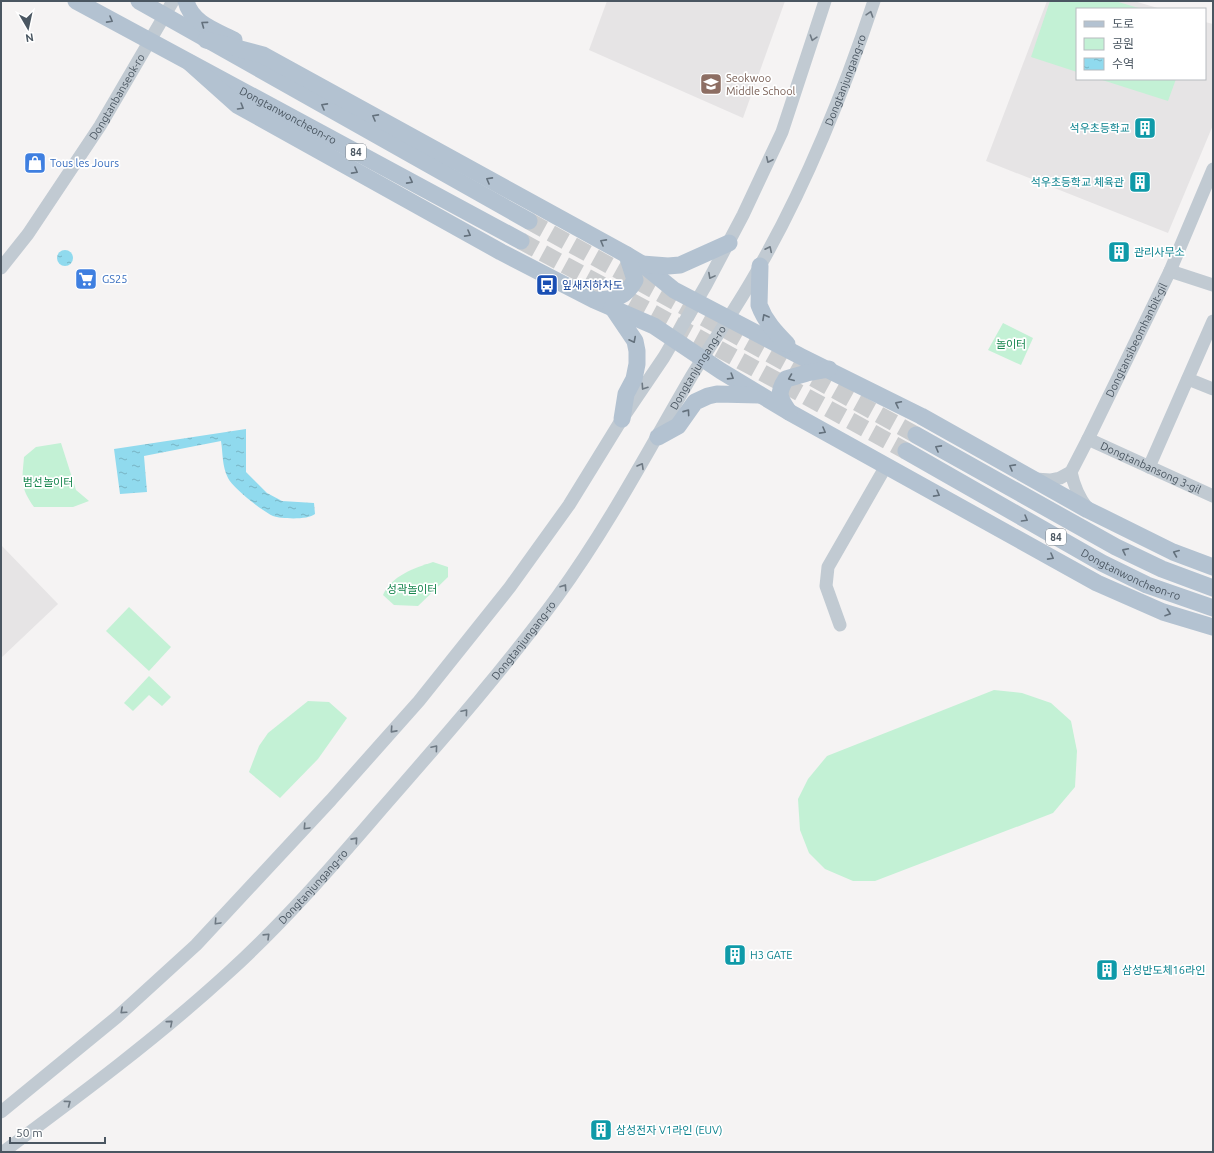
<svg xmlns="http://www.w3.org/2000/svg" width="1214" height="1153" viewBox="0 0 1214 1153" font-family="Ubuntu,'Noto Sans KR',sans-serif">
	<defs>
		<pattern id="water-ripples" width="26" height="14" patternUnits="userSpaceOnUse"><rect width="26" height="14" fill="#90daee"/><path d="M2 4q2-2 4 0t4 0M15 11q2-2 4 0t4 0" fill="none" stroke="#78b4c4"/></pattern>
	</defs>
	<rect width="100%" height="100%" fill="#f5f3f3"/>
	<!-- education -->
	<g fill="#e6e4e5">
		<polygon points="607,1 785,1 743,118 589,50"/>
		<polygon points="1047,1 1134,1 1161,9 1077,9 1077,79 1205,79 1205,22 1213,24 1213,125 1168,233 986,161"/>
		<polygon points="1,545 58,604 1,658"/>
	</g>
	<!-- park -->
	<g fill="#c3f1d5">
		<polygon points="1050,1 1115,1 1142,9 1077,9 1077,72 1031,57"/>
		<polygon points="1099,79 1176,79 1168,101"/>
		<polygon points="1003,323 1033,338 1021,365 988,350"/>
		<path d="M61,443L76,490L89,501L73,507H34C20,487 22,481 24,457L36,447Z"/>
		<path d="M433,562L448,567V577L418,606L394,605L383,595C391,576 414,568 433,562Z"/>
		<polygon points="129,607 171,647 149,671 106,631"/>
		<polygon points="149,676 171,697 162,706 149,695 133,711 124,703"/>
		<polygon points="994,690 1022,693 1051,703 1071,721 1077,751 1075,787 1053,813 875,881 853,881 825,869 809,853 800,830 798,799 808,779 827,756"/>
		<polygon points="308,701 329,702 347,718 318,759 280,798 249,772 259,746 268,733"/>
	</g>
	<!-- water -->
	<g fill="url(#water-ripples)">
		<circle cx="65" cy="258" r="8"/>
		<path d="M246,429V472L267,493L282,501L314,503L315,514C308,520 282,519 273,516C262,511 233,488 228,478C222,466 223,454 221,441L144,456L147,492L120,494L114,449Z"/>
	</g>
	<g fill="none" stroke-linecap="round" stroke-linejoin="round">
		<!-- major-tunnel -->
		<g stroke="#caccce" stroke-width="17" stroke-dasharray="17 8" stroke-linecap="butt">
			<polyline points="529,221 916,435"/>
			<polyline points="521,241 906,451"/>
		</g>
		<!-- minor -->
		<g stroke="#c1cad2" stroke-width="13">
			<path id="s1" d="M1,268L28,234L100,126L173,1"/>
			<polyline points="1170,271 1213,285"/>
			<polyline points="1188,379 1213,389"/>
			<path id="s2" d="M1088,439L1213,496"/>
			<polyline points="1149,467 1213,321"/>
			<path d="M1071,472C1074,486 1078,496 1087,508"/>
			<path id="s3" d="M1035,479L1050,480L1060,478L1071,472L1088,439L1170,271L1213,169"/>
			<polyline points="840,625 826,586 828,567 886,466"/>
			<polyline points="1,1112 117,1017 196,945 331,800 419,701 510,587 569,505 622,419 664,357 706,285 743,215 782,132 825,1"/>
			<path id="s4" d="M3,1152C80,1095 157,1038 228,973C282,924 331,868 379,812C440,742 502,672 557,597C608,527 648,451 691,377C714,339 740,303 761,264C808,181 844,91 874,1"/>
		</g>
		<!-- major -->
		<g stroke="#b3c2d1" stroke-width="17">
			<path id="s5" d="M76,1L521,241"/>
			<polyline points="139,1 529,221"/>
			<path d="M186,1C191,23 216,31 234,40"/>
			<polyline points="206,40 263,55 627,255 642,264 674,290 800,356 921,416 1088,510 1173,552 1213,567"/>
			<polyline points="190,63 237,105 501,252 594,300 654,326 721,371 789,412 1097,583 1163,612 1213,627"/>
			<polyline points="642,264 668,266 680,265 729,243"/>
			<path d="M760,266L759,305C765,321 775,332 787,344"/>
			<path d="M596,300C616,299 625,298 635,280L627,255"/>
			<polyline points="612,307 635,341 637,351 637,364 634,379 626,394 622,419"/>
			<path d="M789,412C780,399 776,394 786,379L807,373L829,369"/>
			<polyline points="916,435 1116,547 1162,569 1213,588"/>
			<polyline points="658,437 678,426 695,402 708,396 717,394 759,395"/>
			<path id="s6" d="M906,451L1102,563L1147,585L1213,608"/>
		</g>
	</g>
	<!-- one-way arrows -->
	<defs><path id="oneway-chevron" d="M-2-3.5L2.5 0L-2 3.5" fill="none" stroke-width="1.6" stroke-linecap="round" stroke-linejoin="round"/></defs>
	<g stroke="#6e7983">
		<use href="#oneway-chevron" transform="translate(870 14) rotate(-72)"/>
		<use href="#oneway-chevron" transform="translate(813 38) rotate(108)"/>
		<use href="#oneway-chevron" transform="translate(769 160) rotate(115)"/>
		<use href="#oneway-chevron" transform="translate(769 249) rotate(-64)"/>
		<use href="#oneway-chevron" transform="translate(711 276) rotate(118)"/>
		<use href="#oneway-chevron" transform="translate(644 387) rotate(124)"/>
		<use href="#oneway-chevron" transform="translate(641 466) rotate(-60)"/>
		<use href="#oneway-chevron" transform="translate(564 587) rotate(-56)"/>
		<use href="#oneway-chevron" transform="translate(465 712) rotate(-50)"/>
		<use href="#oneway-chevron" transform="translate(393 730) rotate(132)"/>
		<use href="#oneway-chevron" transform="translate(435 748) rotate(-50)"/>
		<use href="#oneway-chevron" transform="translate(306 827) rotate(133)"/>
		<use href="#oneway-chevron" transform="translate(355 840) rotate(-48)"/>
		<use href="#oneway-chevron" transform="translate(217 922) rotate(133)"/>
		<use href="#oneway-chevron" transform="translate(267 936) rotate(-44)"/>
		<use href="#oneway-chevron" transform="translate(123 1011) rotate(138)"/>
		<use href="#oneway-chevron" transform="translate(170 1023) rotate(-41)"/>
		<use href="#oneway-chevron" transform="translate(68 1103) rotate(-37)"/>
	</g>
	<g stroke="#64717d">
		<use href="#oneway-chevron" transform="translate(110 20) rotate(29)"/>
		<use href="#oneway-chevron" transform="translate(204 24) rotate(-144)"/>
		<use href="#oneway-chevron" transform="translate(324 106) rotate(-151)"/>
		<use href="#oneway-chevron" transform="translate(241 107) rotate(31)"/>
		<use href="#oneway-chevron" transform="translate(375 117) rotate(-151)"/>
		<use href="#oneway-chevron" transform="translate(355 171) rotate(29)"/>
		<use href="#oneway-chevron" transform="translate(489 180) rotate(-151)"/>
		<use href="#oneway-chevron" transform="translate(410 181) rotate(28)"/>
		<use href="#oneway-chevron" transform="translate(468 234) rotate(29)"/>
		<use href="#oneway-chevron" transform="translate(603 242) rotate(-151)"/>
		<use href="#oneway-chevron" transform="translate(765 317) rotate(-119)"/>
		<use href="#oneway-chevron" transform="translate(633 340) rotate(63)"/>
		<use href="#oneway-chevron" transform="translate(731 377) rotate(32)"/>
		<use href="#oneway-chevron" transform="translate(791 378) rotate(158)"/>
		<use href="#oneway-chevron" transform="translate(898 404) rotate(-153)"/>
		<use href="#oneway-chevron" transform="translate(687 412) rotate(-55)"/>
		<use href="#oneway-chevron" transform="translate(823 431) rotate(29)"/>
		<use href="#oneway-chevron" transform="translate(938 448) rotate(-151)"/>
		<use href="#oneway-chevron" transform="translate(1012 467) rotate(-151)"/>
		<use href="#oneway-chevron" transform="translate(937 494) rotate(29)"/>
		<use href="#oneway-chevron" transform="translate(1025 519) rotate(30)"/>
		<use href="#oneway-chevron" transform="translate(1125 551) rotate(-153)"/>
		<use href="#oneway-chevron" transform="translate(1176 553) rotate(-158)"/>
		<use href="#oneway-chevron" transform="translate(1051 557) rotate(29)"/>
		<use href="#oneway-chevron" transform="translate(1168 613) rotate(19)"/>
	</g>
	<!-- icons -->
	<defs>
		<g id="school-square" transform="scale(1.15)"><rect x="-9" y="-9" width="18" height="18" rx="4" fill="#8d6e63" stroke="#fff"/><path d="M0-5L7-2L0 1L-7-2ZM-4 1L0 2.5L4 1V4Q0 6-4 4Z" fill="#fff"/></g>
		<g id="building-square" transform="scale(1.15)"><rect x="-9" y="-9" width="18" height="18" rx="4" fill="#0f9aa8" stroke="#fff"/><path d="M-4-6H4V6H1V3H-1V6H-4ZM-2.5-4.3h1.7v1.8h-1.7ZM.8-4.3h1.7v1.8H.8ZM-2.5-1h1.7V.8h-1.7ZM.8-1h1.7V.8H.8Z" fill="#fff"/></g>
		<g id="shop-square" transform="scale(1.15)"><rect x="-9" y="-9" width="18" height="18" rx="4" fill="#3f7fe0" stroke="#fff"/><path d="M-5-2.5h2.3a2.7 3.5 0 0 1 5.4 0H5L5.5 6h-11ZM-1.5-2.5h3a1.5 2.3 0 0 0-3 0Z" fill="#fff"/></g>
		<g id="supermarket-square" transform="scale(1.15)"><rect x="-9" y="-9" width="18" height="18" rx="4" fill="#3f7fe0" stroke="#fff"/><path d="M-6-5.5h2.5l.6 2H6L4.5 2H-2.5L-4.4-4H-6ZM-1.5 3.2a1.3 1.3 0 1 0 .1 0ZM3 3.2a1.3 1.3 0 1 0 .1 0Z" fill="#fff"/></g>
		<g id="bus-square" transform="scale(1.15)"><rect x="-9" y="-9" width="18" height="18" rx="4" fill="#1a4fb4" stroke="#fff"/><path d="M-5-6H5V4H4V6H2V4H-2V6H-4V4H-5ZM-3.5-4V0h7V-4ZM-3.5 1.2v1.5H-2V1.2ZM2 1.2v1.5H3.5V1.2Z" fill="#fff"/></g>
	</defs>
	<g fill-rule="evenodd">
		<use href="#school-square" x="711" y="84"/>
		<use href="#building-square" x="1145" y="128"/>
		<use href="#shop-square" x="35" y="163"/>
		<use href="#building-square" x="1140" y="182"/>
		<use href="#building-square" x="1119" y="252"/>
		<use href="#supermarket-square" x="86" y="279"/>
		<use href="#bus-square" x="547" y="285"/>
		<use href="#building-square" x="735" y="955"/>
		<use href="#building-square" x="1107" y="970"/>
		<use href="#building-square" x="601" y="1130"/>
	</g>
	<g text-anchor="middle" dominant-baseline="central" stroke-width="3.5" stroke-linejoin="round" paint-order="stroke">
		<!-- shield labels -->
		<g fill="#fff" stroke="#808990" stroke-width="1">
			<rect x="346" y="144" width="20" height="16" rx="3"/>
			<rect x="1046" y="529" width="20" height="16" rx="3"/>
		</g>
		<g font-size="10" font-weight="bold" fill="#4a5661">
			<text x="356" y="152">84</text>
			<text x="1056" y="537">84</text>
		</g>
		<!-- education labels -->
		<g font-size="11" fill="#785e54" stroke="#fff" text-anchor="start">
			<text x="726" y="78">Seokwoo<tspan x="726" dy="13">Middle School</tspan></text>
		</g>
		<!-- street labels -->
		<g font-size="11" fill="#4a5661" stroke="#fff">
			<text stroke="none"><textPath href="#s4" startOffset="1381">Dongtanjungang-ro</textPath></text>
			<text stroke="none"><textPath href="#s1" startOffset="207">Dongtanbanseok-ro</textPath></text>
			<text stroke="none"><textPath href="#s5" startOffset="241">Dongtanwoncheon-ro</textPath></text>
			<text stroke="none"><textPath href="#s3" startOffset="185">Dongtansibeomhanbit-gil</textPath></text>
			<text stroke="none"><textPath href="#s4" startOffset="1057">Dongtanjungang-ro</textPath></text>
			<text stroke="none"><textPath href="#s2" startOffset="69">Dongtanbansong 3-gil</textPath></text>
			<text stroke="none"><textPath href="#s6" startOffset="257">Dongtanwoncheon-ro</textPath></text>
			<text stroke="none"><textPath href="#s4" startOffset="733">Dongtanjungang-ro</textPath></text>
			<text stroke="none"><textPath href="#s4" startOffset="409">Dongtanjungang-ro</textPath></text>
		</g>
		<!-- culture labels -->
		<g font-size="11" fill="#0d838f" stroke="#fff" text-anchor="start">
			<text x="1130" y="128" text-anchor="end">석우초등학교</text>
			<text x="1124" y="182" text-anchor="end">석우초등학교 체육관</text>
			<text x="1134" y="252">관리사무소</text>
			<text x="750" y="955">H3 GATE</text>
			<text x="1122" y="970">삼성반도체16라인</text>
			<text x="616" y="1130">삼성전자 V1라인 (EUV)</text>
		</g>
		<!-- shop labels -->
		<g font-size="11" fill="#366cbe" stroke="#fff" text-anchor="start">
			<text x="50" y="163">Tous les Jours</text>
			<text x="102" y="279">GS25</text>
		</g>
		<!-- transit labels -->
		<g font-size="11" fill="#164399" stroke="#fff" text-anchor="start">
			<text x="562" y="285">잎새지하차도</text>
		</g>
		<!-- park labels -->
		<g font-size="11" fill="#17864f" stroke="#fff">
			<text x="1011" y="344">놀이터</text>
			<text x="48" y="482">범선놀이터</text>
			<text x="412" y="589">성곽놀이터</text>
		</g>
	</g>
	<!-- border -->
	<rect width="1214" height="1153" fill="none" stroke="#4a5661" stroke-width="4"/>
	<!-- legend -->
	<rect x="1076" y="8" width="130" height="72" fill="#ffffff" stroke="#b7bbc0"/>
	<rect x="1084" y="21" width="20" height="6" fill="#b3c2d1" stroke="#b7bbc0"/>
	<text x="1112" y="28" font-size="12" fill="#4a5661">도로</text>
	<rect x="1084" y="38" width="20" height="12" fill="#c3f1d5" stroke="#b7bbc0"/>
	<text x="1112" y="48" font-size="12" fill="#4a5661">공원</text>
	<rect x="1084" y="58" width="20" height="12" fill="url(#water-ripples)" stroke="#b7bbc0"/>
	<text x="1112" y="68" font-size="12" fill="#4a5661">수역</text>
	<!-- north arrow -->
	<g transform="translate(28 28) rotate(171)" stroke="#ffffff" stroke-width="3" paint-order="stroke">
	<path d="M0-3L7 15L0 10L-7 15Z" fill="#4a5661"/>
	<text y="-6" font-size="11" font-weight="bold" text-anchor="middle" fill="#4a5661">N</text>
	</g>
	<!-- scale -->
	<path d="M10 1137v6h95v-6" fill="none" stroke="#4a5661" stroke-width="2"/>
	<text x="16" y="1137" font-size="12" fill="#4a5661" stroke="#ffffff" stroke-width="3" paint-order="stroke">50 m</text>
</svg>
